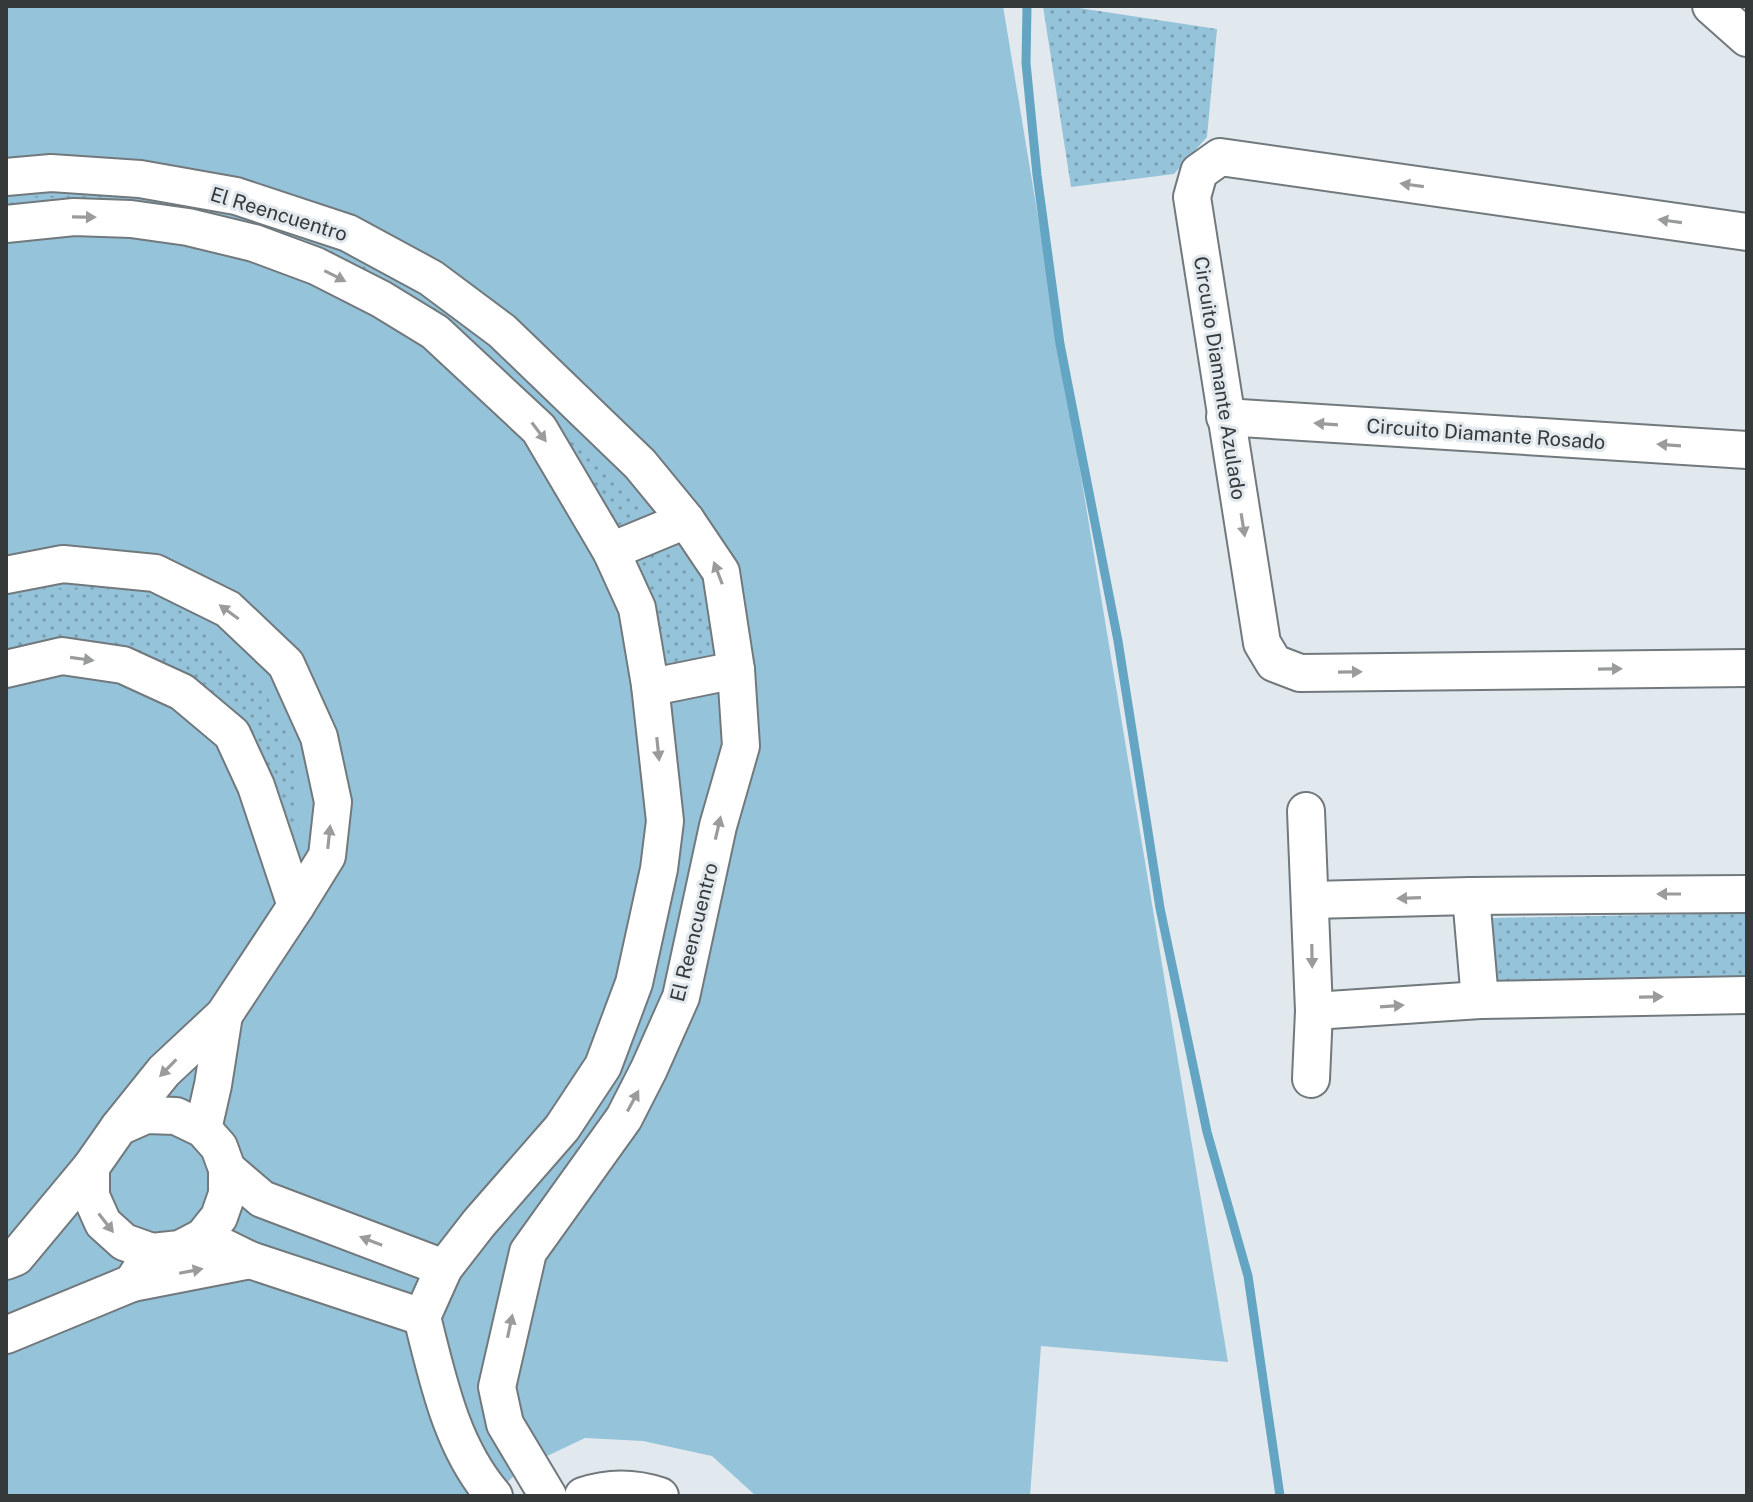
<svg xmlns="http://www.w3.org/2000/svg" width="1753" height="1502" viewBox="0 0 1753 1502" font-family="'Public Sans',sans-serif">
	<defs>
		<pattern id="park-dots" width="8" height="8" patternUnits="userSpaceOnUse" patternTransform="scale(2)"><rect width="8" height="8" fill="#95c3d9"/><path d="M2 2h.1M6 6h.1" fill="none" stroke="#7a9fb1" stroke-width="1.8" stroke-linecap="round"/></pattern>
	</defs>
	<rect width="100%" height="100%" fill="#e1e9ee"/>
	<!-- grass -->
	<polygon fill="#95c3d9" points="6,6 1003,6 1228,1362 1041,1346 1030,1496 756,1496 712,1456 643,1441 585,1438 524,1467 492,1496 6,1496"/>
	<!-- park -->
	<g fill="url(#park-dots)">
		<polygon points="1043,6 1066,6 1217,29 1207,137 1174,174 1071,187"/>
		<polygon points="38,196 108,196 175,202 260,222 353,260 438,310 581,440 646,507 615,528 349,266 6,209 6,201"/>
		<path d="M662,549L675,552L687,560L711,630L708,658L675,665C664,651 637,586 640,570C643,558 652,553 662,549Z"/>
		<polygon points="97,587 157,596 210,629 256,675 294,747 299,827 291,845 238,723 189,674 127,648 6,651 6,601 30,589"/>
		<polygon points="1747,913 1747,977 1494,982 1493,918"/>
	</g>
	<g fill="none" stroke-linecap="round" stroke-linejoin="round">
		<!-- stream -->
		<polyline stroke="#63a5c3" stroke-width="9" points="1027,6 1026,63 1037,175 1060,344 1118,641 1160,908 1207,1132 1248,1276 1280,1496"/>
		<!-- minor casing -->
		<g stroke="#71797d" stroke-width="40">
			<g id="minor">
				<polyline points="1711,6 1747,38"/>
				<polyline points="6,177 51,173 140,179 236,196 348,233 431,278 502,331 640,464 686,520 721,572 736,670 741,746 718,826 681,997 649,1069 624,1118 528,1252 497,1387 505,1424 548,1496"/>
				<path d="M6,224L74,217L131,219L188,227L254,243L316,266L381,299L435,332L539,429L611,551L637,608L650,685L665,821L659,869L634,983L603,1066L562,1128L479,1223L444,1268L422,1317C438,1380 451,1446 494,1496"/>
				<polyline points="1747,232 1220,157 1199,172 1192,197 1262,643 1274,663 1300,673 1747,668"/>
				<polyline points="1225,417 1747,450"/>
				<polyline points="611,551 686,520"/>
				<polyline points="6,575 63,564 155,573 228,609 286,664 319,737 333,802 327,856 296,906 224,1015 164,1071 119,1127"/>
				<polyline points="6,669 62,656 123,665 182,692 232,734 256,786 296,906"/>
				<polyline points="650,685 662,685 736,670"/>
				<polyline points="1306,811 1314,1011 1311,1079"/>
				<polyline points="1471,896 1480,1000"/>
				<polyline points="1311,900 1471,896 1747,894"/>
				<polyline points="1314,1011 1480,1000 1747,995"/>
				<polyline points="203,1129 213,1085 224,1015"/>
				<polyline points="227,1169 227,1194 219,1217 203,1237 180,1249 152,1252 124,1242 103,1223 91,1196 91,1167 119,1127 146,1115 176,1116 203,1129 219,1147 227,1169 262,1199 444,1268"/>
				<polyline points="203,1237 250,1260 422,1317"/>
				<polyline points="6,1261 16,1257 91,1167"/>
				<polyline points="132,1283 250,1260"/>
				<polyline points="6,1335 132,1283 152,1252"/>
				<path d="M583,1496C609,1487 633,1487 660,1496"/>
			</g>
		</g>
		<!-- minor -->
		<use href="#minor" stroke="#fff" stroke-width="36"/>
	</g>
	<!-- one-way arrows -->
	<defs><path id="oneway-solid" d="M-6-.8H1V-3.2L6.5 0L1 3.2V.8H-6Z" transform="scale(2)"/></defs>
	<g fill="#9a9c9c">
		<use href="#oneway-solid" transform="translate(1412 185) rotate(-172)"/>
		<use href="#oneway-solid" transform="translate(84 217) rotate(1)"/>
		<use href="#oneway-solid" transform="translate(1670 221) rotate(-172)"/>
		<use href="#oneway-solid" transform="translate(335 276) rotate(27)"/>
		<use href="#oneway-solid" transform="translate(1326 424) rotate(-176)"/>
		<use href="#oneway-solid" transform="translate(539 432) rotate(53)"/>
		<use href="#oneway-solid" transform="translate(1669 445) rotate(-176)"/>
		<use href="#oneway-solid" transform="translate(1243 525) rotate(81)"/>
		<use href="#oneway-solid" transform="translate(718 573) rotate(-111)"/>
		<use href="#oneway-solid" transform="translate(229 612) rotate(-144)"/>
		<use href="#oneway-solid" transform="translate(82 659) rotate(8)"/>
		<use href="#oneway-solid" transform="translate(1610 669) rotate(-1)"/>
		<use href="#oneway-solid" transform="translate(1350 672) rotate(-1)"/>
		<use href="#oneway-solid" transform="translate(658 749) rotate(84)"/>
		<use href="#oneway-solid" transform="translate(718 828) rotate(-77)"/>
		<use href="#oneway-solid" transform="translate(329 837) rotate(-84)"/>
		<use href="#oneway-solid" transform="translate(1669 894) rotate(180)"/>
		<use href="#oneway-solid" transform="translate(1409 898) rotate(178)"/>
		<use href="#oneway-solid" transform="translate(1312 956) rotate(89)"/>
		<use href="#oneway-solid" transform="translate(1651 997) rotate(-1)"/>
		<use href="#oneway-solid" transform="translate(1392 1006) rotate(-4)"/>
		<use href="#oneway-solid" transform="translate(168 1068) rotate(134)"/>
		<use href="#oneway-solid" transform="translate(633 1101) rotate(-62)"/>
		<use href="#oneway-solid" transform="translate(106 1223) rotate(52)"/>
		<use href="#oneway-solid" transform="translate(371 1241) rotate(-159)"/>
		<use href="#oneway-solid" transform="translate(191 1271) rotate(-11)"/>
		<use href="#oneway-solid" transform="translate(510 1326) rotate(-78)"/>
	</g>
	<g text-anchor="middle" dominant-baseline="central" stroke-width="6" stroke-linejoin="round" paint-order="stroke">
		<!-- street labels -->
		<g font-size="20" fill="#35393a" stroke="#e1e9ee">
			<text transform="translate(279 214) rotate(17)">El Reencuentro</text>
			<text transform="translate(1220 378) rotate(81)">Circuito Diamante Azulado</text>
			<text transform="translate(1486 434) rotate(4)">Circuito Diamante Rosado</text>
			<text transform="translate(694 932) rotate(-76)">El Reencuentro</text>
		</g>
	</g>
	<!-- border -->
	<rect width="1753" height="1502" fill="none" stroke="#35393a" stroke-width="16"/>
</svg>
